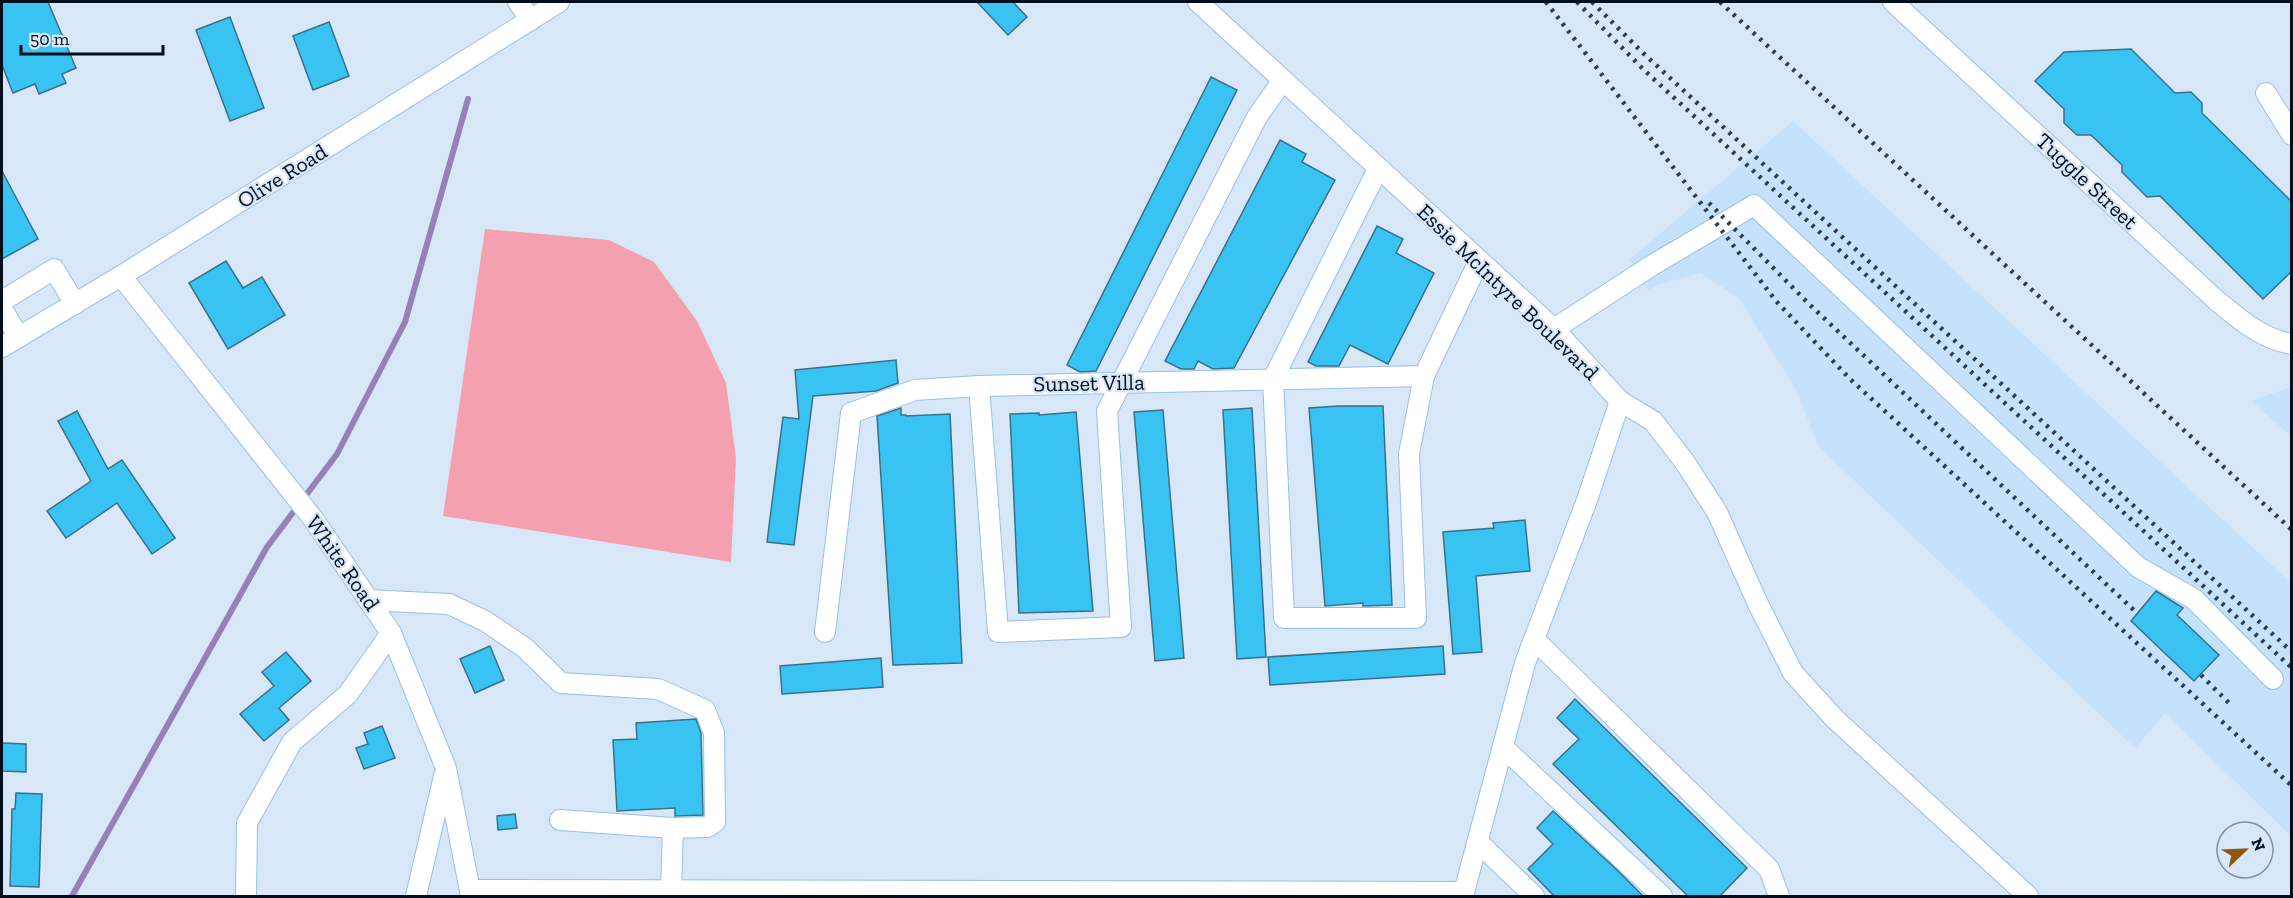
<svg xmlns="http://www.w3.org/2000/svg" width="2293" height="898" viewBox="0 0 2293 898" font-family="'Zilla Slab',serif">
	<rect width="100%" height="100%" fill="#d7e7f7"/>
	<!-- built -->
	<g fill="#c5e1fc">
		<polygon points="1793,121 2291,583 2291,836 2165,713 2135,748 1819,447 1796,390 1739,298 1700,273 1658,285 1648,290 1629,260"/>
		<polygon points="2291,387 2292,387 2291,436 2251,401"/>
	</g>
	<!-- green -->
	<polygon fill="#f4a0b1" points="485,229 609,240 654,262 697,321 726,383 736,458 731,562 443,516"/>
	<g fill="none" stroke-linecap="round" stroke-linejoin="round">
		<!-- stream -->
		<polyline stroke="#9681b7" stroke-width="6" points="72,896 267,547 337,454 405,322 468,99"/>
	</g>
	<!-- building -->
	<g fill="#38c3f3" stroke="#397188" stroke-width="1.5">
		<polygon points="2,2 48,2 76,68 62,74 66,83 39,94 35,84 13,93 2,65"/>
		<polygon points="977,2 1013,2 1027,17 1008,35"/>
		<polygon points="230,17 264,108 230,121 196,30"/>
		<polygon points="329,22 349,76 313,90 293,36"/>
		<polygon points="2131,49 2175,93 2191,92 2202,103 2202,113 2292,202 2292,271 2263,299 2160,196 2147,197 2122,172 2122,165 2091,135 2077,135 2064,123 2064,109 2035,81 2064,52"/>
		<polygon points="1211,77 1237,90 1096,371 1080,372 1067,365"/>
		<polygon points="1280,140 1306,154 1302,162 1335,180 1234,368 1213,369 1198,361 1194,369 1181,369 1165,361"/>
		<polygon points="2,171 38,239 2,259"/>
		<polygon points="1377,226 1403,239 1396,253 1434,273 1388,364 1350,345 1339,366 1316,366 1308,362"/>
		<polygon points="226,261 243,288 262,277 285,315 228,349 189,283"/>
		<polygon points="896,360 898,383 876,391 813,396 794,545 767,542 783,417 799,419 795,370"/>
		<polygon points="1338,406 1383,406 1392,605 1363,606 1363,603 1325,606 1309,408"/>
		<polygon points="901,408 901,415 906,415 906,416 950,414 962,663 893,665 877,416"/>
		<polygon points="1252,408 1266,657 1237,659 1223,410"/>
		<polygon points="1163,410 1184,658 1155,661 1134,412"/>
		<polygon points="77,411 108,469 122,460 175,538 152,554 117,503 66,538 47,511 91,481 58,421"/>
		<polygon points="1076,412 1093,611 1019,613 1010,414 1039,413 1039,415"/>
		<polygon points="1525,520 1530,571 1476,576 1482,652 1453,654 1443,532 1494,528 1493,523"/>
		<polygon points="2156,591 2183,608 2177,615 2219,655 2194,681 2131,621"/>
		<polygon points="490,646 504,680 475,693 460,659"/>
		<polygon points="1443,646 1445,674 1270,685 1268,657"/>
		<polygon points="286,652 311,681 279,708 289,720 264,741 240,714 274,686 262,672"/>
		<polygon points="881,658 883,687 782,694 780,666"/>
		<polygon points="1575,699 1747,868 1719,897 1689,897 1553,764 1579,739 1557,718"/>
		<polygon points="696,719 701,733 703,815 675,816 675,808 617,811 613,740 637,739 636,723"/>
		<polygon points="382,726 395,758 364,769 356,748 368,744 364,733"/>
		<polygon points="2,743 26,744 26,772 2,771"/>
		<polygon points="16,793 42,794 39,887 10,886 12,809 15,809"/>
		<polygon points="1553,811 1616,869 1644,897 1555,897 1528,869 1553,844 1537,828"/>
		<polygon points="515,814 517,828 498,830 497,816"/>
	</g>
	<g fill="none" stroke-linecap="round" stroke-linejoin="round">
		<!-- minor casing -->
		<g stroke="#97c0e6" stroke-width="22">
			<g id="minor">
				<polyline points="518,2 531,20"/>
				<polyline points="1198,2 1554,329 1620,401 1587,500 1525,663 1463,896"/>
				<path d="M1893,2L2216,300C2239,319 2261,339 2292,344"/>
				<polyline points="2266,93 2292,135"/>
				<polyline points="1378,169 1273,379 1284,618 1416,618 1409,454 1424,376"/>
				<polyline points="121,276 314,520 391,633 446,768 471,896"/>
				<polyline points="2,301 54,269 75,304"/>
				<polyline points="2,309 19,337"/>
				<polyline points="1554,329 1651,266 1754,205 2138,567 2194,599 2273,679"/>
				<polyline points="2,347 121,276 559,2"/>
				<polyline points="979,386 998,632 1121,627 1107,411 1257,117 1283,80"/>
				<polyline points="1620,401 1653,421 1684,461 1717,512 1758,604 1793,673 1835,719 2028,896"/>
				<polyline points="368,600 449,604 485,621 525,648 561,683 658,689 705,710 714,733 715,822 707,827 673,828 671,891"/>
				<polyline points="825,632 851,413 915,390 979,386 1424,376 1479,261"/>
				<polyline points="1534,639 1769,869 1779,896"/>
				<polyline points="1503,747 1662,896"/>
				<polyline points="560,820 673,828"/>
				<polyline points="1478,842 1534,896"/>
				<polyline points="470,890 1464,892"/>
				<polyline points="246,896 247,823 292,742 348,694 391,633"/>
				<polyline points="416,896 444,776"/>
			</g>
		</g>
		<!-- minor -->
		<use href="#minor" stroke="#fff" stroke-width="20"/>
		<!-- rail -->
		<g stroke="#2f3c49" stroke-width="4.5" stroke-dasharray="3 6" stroke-linecap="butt">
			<polyline points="1546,2 1776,301 1850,379 2292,786"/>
			<polyline points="1577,2 1644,70 2292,668"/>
			<polyline points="1592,2 1643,53 2292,652"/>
			<polyline points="1720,2 2292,530"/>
			<polyline points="1709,203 1809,304 2138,614"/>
			<polyline points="2201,675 2231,705"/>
		</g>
	</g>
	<g text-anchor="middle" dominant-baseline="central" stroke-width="4.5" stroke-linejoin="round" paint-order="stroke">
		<!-- street labels -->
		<g font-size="22" fill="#020e1b" stroke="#d7e7f7">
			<text transform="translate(282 176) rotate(-32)">Olive Road</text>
			<text transform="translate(2087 181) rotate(43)">Tuggle Street</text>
			<text transform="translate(1508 292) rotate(44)">Essie McIntyre Boulevard</text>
			<text transform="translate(1089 383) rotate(-1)">Sunset Villa</text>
			<text transform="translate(343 563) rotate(55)">White Road</text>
		</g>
	</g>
	<!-- border -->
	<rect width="2293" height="898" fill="none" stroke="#020e1b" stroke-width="6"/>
	<!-- north arrow -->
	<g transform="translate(2245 850) rotate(67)"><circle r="28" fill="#d7e7f7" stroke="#82909f" stroke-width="1.5"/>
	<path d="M0-4.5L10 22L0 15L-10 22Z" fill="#8f570e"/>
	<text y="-9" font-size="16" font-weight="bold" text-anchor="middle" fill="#020e1b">N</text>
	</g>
	<!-- scale -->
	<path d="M21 45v9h142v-9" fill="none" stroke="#020e1b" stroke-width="3"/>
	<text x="30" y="45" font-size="18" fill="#020e1b" stroke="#d7e7f7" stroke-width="4.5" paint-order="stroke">50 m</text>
</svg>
